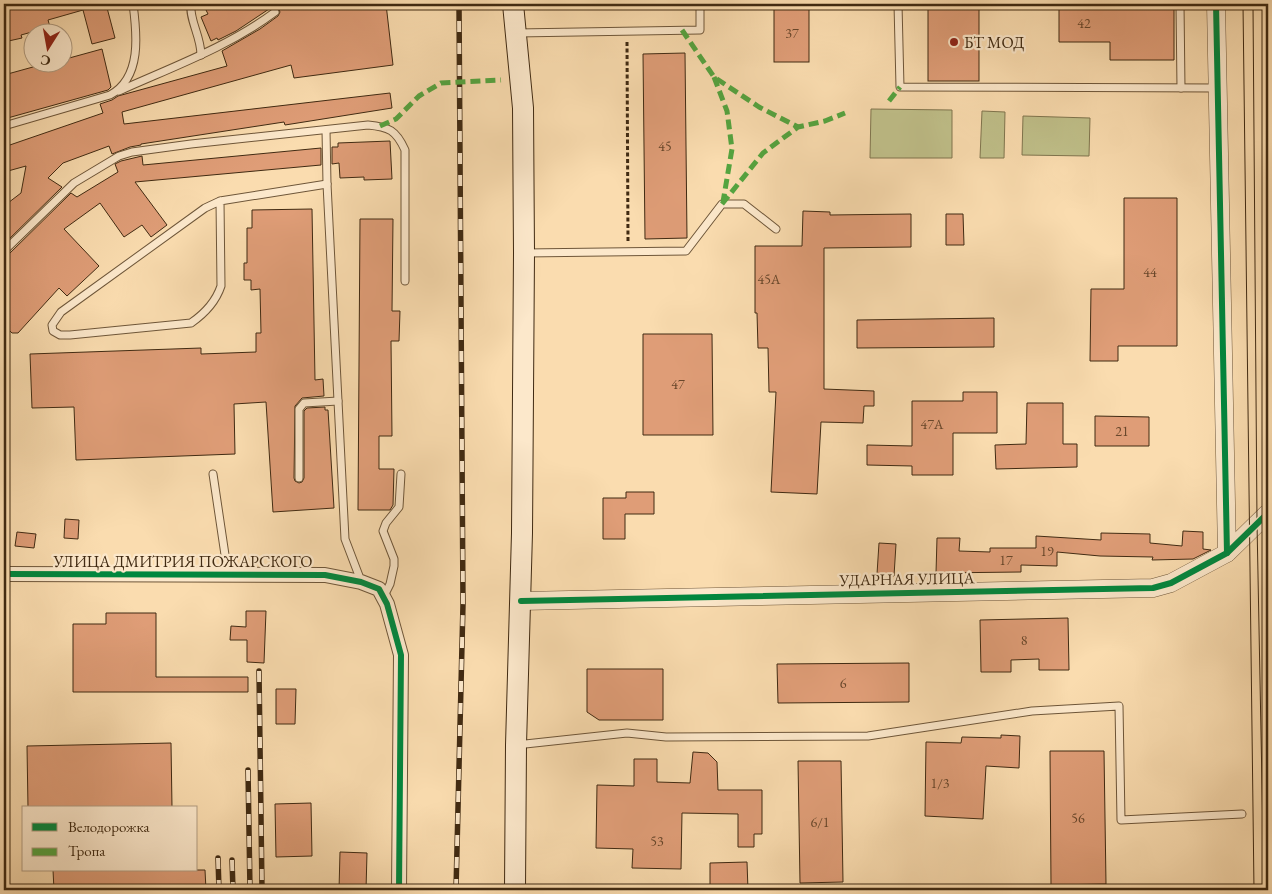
<svg xmlns="http://www.w3.org/2000/svg" width="1272" height="894" viewBox="0 0 1272 894" font-family="'EB Garamond',serif">
	<rect width="100%" height="100%" fill="#fadcaf"/>
	<filter id="stains"><feTurbulence type="fractalNoise" baseFrequency=".004" numOctaves="4"/><feColorMatrix values="0 0 0 0 .2 0 0 0 0 .09 0 0 0 0 .02 0 0 0 .5 -.17"/></filter>
	<radialGradient id="worn" r=".72"><stop offset=".6" stop-color="#630" stop-opacity="0"/><stop offset="1" stop-color="#630" stop-opacity=".3"/></radialGradient>
	<!-- grass -->
	<g fill="#c0c08a" stroke="#80754e">
		<polygon points="871,109 952,110 952,158 870,158"/>
		<polygon points="982,111 1005,112 1004,158 980,158"/>
		<polygon points="1023,116 1090,118 1089,156 1022,155"/>
	</g>
	<!-- building -->
	<g fill="#df9d77" stroke="#402a12">
		<polygon points="16,4 106,4 115,38 92,44 83,10 48,20 50,27 21,35 22,38 4,42 4,7"/>
		<polygon points="203,4 386,4 393,65 294,78 291,65 122,112 124,124 390,93 392,108 285,125 284,122 141,144 141,145 130,147 112,154 109,146 63,163 48,178 62,187 4,244 4,206 21,193 26,166 8,171 4,161 4,147 103,113 100,104 112,100 118,96 227,66 222,51 260,29 278,16 280,12 278,7 272,7 236,31 218,40 217,38 211,41 201,17 208,14"/>
		<rect x="774" y="4" width="35" height="58"/>
		<rect x="928" y="4" width="51" height="77"/>
		<polygon points="1059,4 1174,4 1174,60 1110,60 1110,42 1059,42"/>
		<polygon points="102,49 111,87 108,90 4,119 4,75 51,62 62,62 62,60"/>
		<polygon points="685,53 687,238 645,239 643,54"/>
		<polygon points="390,141 392,179 364,180 364,177 340,178 339,163 332,164 332,147 338,147 338,143"/>
		<polygon points="321,148 321,165 135,182 167,225 151,237 142,225 124,237 100,203 64,229 99,266 67,296 59,288 18,333 12,333 4,325 4,256 8,255 71,193 77,197 118,172 115,164 121,161 142,156 143,165"/>
		<polygon points="1124,198 1177,198 1177,346 1118,346 1118,361 1090,361 1091,289 1124,289"/>
		<polygon points="312,209 315,380 323,379 324,396 302,398 295,406 294,478 295,481 299,483 302,482 304,478 304,411 307,408 325,407 325,410 328,410 334,508 273,512 266,402 234,404 235,454 76,460 74,407 32,408 30,354 201,348 201,354 256,352 256,333 261,333 260,289 251,290 251,280 244,280 244,263 247,263 247,228 252,228 252,210"/>
		<polygon points="803,211 830,212 830,215 911,214 911,247 824,248 824,389 874,391 874,406 864,406 863,423 821,422 817,494 771,492 776,392 769,392 768,348 758,348 757,313 755,313 755,246 802,246"/>
		<polygon points="946,214 963,214 964,245 946,245"/>
		<polygon points="360,219 393,219 392,311 400,311 399,341 391,341 392,436 379,436 379,469 394,469 393,505 390,510 358,510"/>
		<polygon points="994,318 994,347 857,348 857,320"/>
		<polygon points="643,334 712,334 713,435 643,435"/>
		<polygon points="963,392 997,392 997,433 953,433 953,475 912,475 912,466 867,465 867,445 912,446 912,401 963,401"/>
		<polygon points="1027,403 1063,403 1063,444 1077,444 1077,467 996,469 995,445 1026,444"/>
		<polygon points="1095,416 1149,417 1149,446 1095,446"/>
		<polygon points="626,492 654,492 654,514 625,514 625,539 603,539 603,498 626,498"/>
		<polygon points="65,519 79,520 78,539 64,538"/>
		<polygon points="1183,531 1203,532 1203,549 1211,550 1193,559 1152,560 1153,557 1100,556 1057,552 1057,566 1021,565 1021,572 936,573 937,538 960,538 959,551 990,552 990,548 1036,548 1036,536 1101,540 1101,533 1150,534 1150,543 1182,546"/>
		<polygon points="17,532 36,534 34,548 15,546"/>
		<polygon points="879,543 896,544 894,576 877,574"/>
		<polygon points="246,611 266,611 264,663 247,662 247,640 230,640 231,626 246,627"/>
		<polygon points="106,613 156,613 156,677 248,677 248,692 73,692 73,624 106,624"/>
		<polygon points="1068,618 1069,670 1039,670 1039,659 1011,660 1011,672 981,672 980,620"/>
		<polygon points="909,663 909,702 778,703 777,664"/>
		<polygon points="587,669 663,669 663,720 599,720 587,712"/>
		<polygon points="276,689 296,689 295,724 276,724"/>
		<polygon points="1001,735 1020,736 1019,768 986,766 983,819 925,816 926,742 961,743 962,737 1001,738"/>
		<polygon points="171,743 172,808 28,808 27,746"/>
		<polygon points="1050,751 1104,751 1106,884 1051,885"/>
		<polygon points="693,752 708,753 717,762 718,790 762,790 762,834 754,834 754,847 738,847 738,814 682,813 681,869 632,868 633,849 596,848 597,785 634,786 634,759 657,759 657,782 690,783"/>
		<polygon points="798,761 841,761 843,882 800,883"/>
		<polygon points="311,803 312,856 276,857 275,804"/>
		<polygon points="340,852 367,853 366,890 339,890"/>
		<polygon points="747,862 748,890 710,890 710,863"/>
		<polygon points="53,870 205,870 206,890 54,890"/>
	</g>
	<g fill="none" stroke-linecap="round" stroke-linejoin="round">
		<!-- service casing -->
		<g stroke="#6e5639" stroke-width="9">
			<g id="service">
				<path d="M191,4C189,20 201,36 201,55"/>
				<polyline points="898,4 900,87 1217,88"/>
				<polyline points="1180,4 1181,88"/>
				<polyline points="517,33 700,30 700,4"/>
				<path d="M119,91C172,67 228,47 275,12"/>
				<path d="M4,126L110,95C142,78 137,34 133,4"/>
				<polyline points="326,130 327,184 345,539 361,581"/>
				<path d="M220,201L205,208L61,312L52,325L53,331L60,335H70L191,323C204,314 216,301 221,286L220,201L327,184"/>
				<path d="M4,251L74,183L119,156L132,152L191,144L368,125C389,127 396,130 405,150V281"/>
				<polyline points="525,253 686,251 722,204 744,204 776,229"/>
				<polyline points="213,474 228,575"/>
				<polyline points="299,478 299,409 304,403 338,401"/>
				<polyline points="384,596 390,584 394,566 394,559 383,531 386,523 399,507 401,474"/>
				<polyline points="516,745 627,733 666,737 868,736 1032,711 1119,706 1121,820 1242,814"/>
			</g>
		</g>
		<!-- minor casing -->
		<g stroke="#6e5639" stroke-width="16">
			<polyline id="minor" points="4,574 325,575 361,582 379,589 387,604 401,655 399,890"/>
		</g>
		<!-- tertiary casing -->
		<g stroke="#6e5639" stroke-width="19">
			<g id="tertiary">
				<polyline points="1216,4 1227,553"/>
				<polyline points="521,601 1153,588 1171,583 1227,553 1268,513"/>
			</g>
		</g>
		<!-- secondary casing -->
		<g stroke="#402a12" stroke-width="22">
			<polyline id="secondary" points="513,4 523,108 524,253 522,533 516,745 515,890"/>
		</g>
		<!-- path -->
		<polyline stroke="#402a12" stroke-width="3" stroke-dasharray="4 2.5" stroke-linecap="butt" points="627,42 628,241"/>
		<!-- service -->
		<use href="#service" stroke="#fce8cb" stroke-width="7"/>
		<!-- minor -->
		<use href="#minor" stroke="#fce8cb" stroke-width="14"/>
		<!-- tertiary -->
		<use href="#tertiary" stroke="#fce8cb" stroke-width="18"/>
		<!-- secondary -->
		<use href="#secondary" stroke="#fce8cb" stroke-width="20"/>
		<!-- tram -->
		<g stroke="#402a12" stroke-width="1">
			<polyline points="1243,4 1254,890"/>
			<polyline points="1253,4 1257,523 1264,890"/>
		</g>
		<!-- rail casing -->
		<g stroke="#402a12" stroke-width="5.5">
			<g id="rail">
				<polyline points="259,671 262,890"/>
				<polyline points="248,770 250,890"/>
				<polyline points="218,858 219,890"/>
				<polyline points="232,860 233,890"/>
				<polyline points="456,890 463,604 459,4"/>
			</g>
		</g>
		<!-- rail -->
		<use href="#rail" stroke="#fce8cb" stroke-width="4" stroke-dasharray="11" stroke-linecap="butt"/>
		<!-- quiet -->
		<g stroke="#54a43f" stroke-width="5" stroke-dasharray="10 5" stroke-linecap="butt">
			<polyline points="682,30 714,77 759,107 798,127"/>
			<polyline points="714,77 727,111 732,149 723,202"/>
			<polyline points="889,101 900,87"/>
			<polyline points="380,126 396,119 419,96 441,83 501,80"/>
			<polyline points="722,204 763,153 798,127 825,121 845,113"/>
		</g>
		<!-- cycleway casing -->
		<g stroke="#fce8cb" stroke-width="9">
			<g id="cycleway">
				<polyline points="1216,4 1227,553"/>
				<polyline points="4,574 325,575 361,582 379,589 387,604 401,655 399,890"/>
				<polyline points="521,601 1153,588 1171,583 1227,553 1268,513"/>
			</g>
		</g>
		<!-- cycleway -->
		<use href="#cycleway" stroke="#00873e" stroke-width="6"/>
	</g>
	<!-- markers -->
	<circle fill="#8f2418" stroke="#fce8cb" stroke-width="2" cx="954" cy="42" r="5"/>
	<g text-anchor="middle" dominant-baseline="central" stroke-width="4.5" stroke-linejoin="round" paint-order="stroke">
		<!-- number labels -->
		<g font-size="14" fill="#68472b">
			<text x="1084" y="23">42</text>
			<text x="792" y="33">37</text>
			<text x="665" y="146">45</text>
			<text x="1150" y="272">44</text>
			<text x="769" y="279">45А</text>
			<text x="678" y="384">47</text>
			<text x="932" y="424">47А</text>
			<text x="1122" y="431">21</text>
			<text x="1047" y="551">19</text>
			<text x="1006" y="560">17</text>
			<text x="1024" y="640">8</text>
			<text x="843" y="683">6</text>
			<text x="940" y="783">1/3</text>
			<text x="1078" y="818">56</text>
			<text x="820" y="822">6/1</text>
			<text x="657" y="841">53</text>
		</g>
		<!-- poi labels -->
		<g font-size="16" fill="#402a12" stroke="#fce8cb" text-anchor="start">
			<text x="964" y="42">БТ МОД</text>
		</g>
		<!-- street labels -->
		<g font-size="16" fill="#402a12" stroke="#fce8cb">
			<text x="183" y="561">УЛИЦА ДМИТРИЯ ПОЖАРСКОГО</text>
			<text transform="translate(907 579) rotate(-1)">УДАРНАЯ УЛИЦА</text>
		</g>
	</g>
	<!-- margin -->
	<rect width="1272" height="894" fill="none" stroke="#fadcaf" stroke-width="20"/>
	<rect x="5" y="5" width="1262" height="884" fill="none" stroke="#402a12" stroke-width="2.5"/>
	<rect x="10" y="10" width="1252" height="874" fill="none" stroke="#402a12"/>
	<!-- legend -->
	<rect x="22" y="806" width="175" height="65" fill="#fce8cb" stroke="#b19c81"/>
	<rect x="32" y="823" width="25" height="8" fill="#00873e" stroke="#b19c81"/>
	<text x="68" y="832" font-size="15" fill="#402a12">Велодорожка</text>
	<rect x="32" y="848" width="25" height="8" fill="#54a43f" stroke="#b19c81"/>
	<text x="68" y="856" font-size="15" fill="#402a12">Тропа</text>
	<!-- north arrow -->
	<g transform="translate(48 48) rotate(191)"><circle r="24" fill="#fce8cb" stroke="#b19c81"/>
	<path d="M0-4L9 19L0 12L-9 19Z" fill="#8f2418"/>
	<text y="-8" font-size="14" font-weight="bold" text-anchor="middle" fill="#402a12">С</text>
	</g>
	<rect width="100%" height="100%" filter="url(#stains)"/>
	<rect width="100%" height="100%" fill="url(#worn)"/>
</svg>
